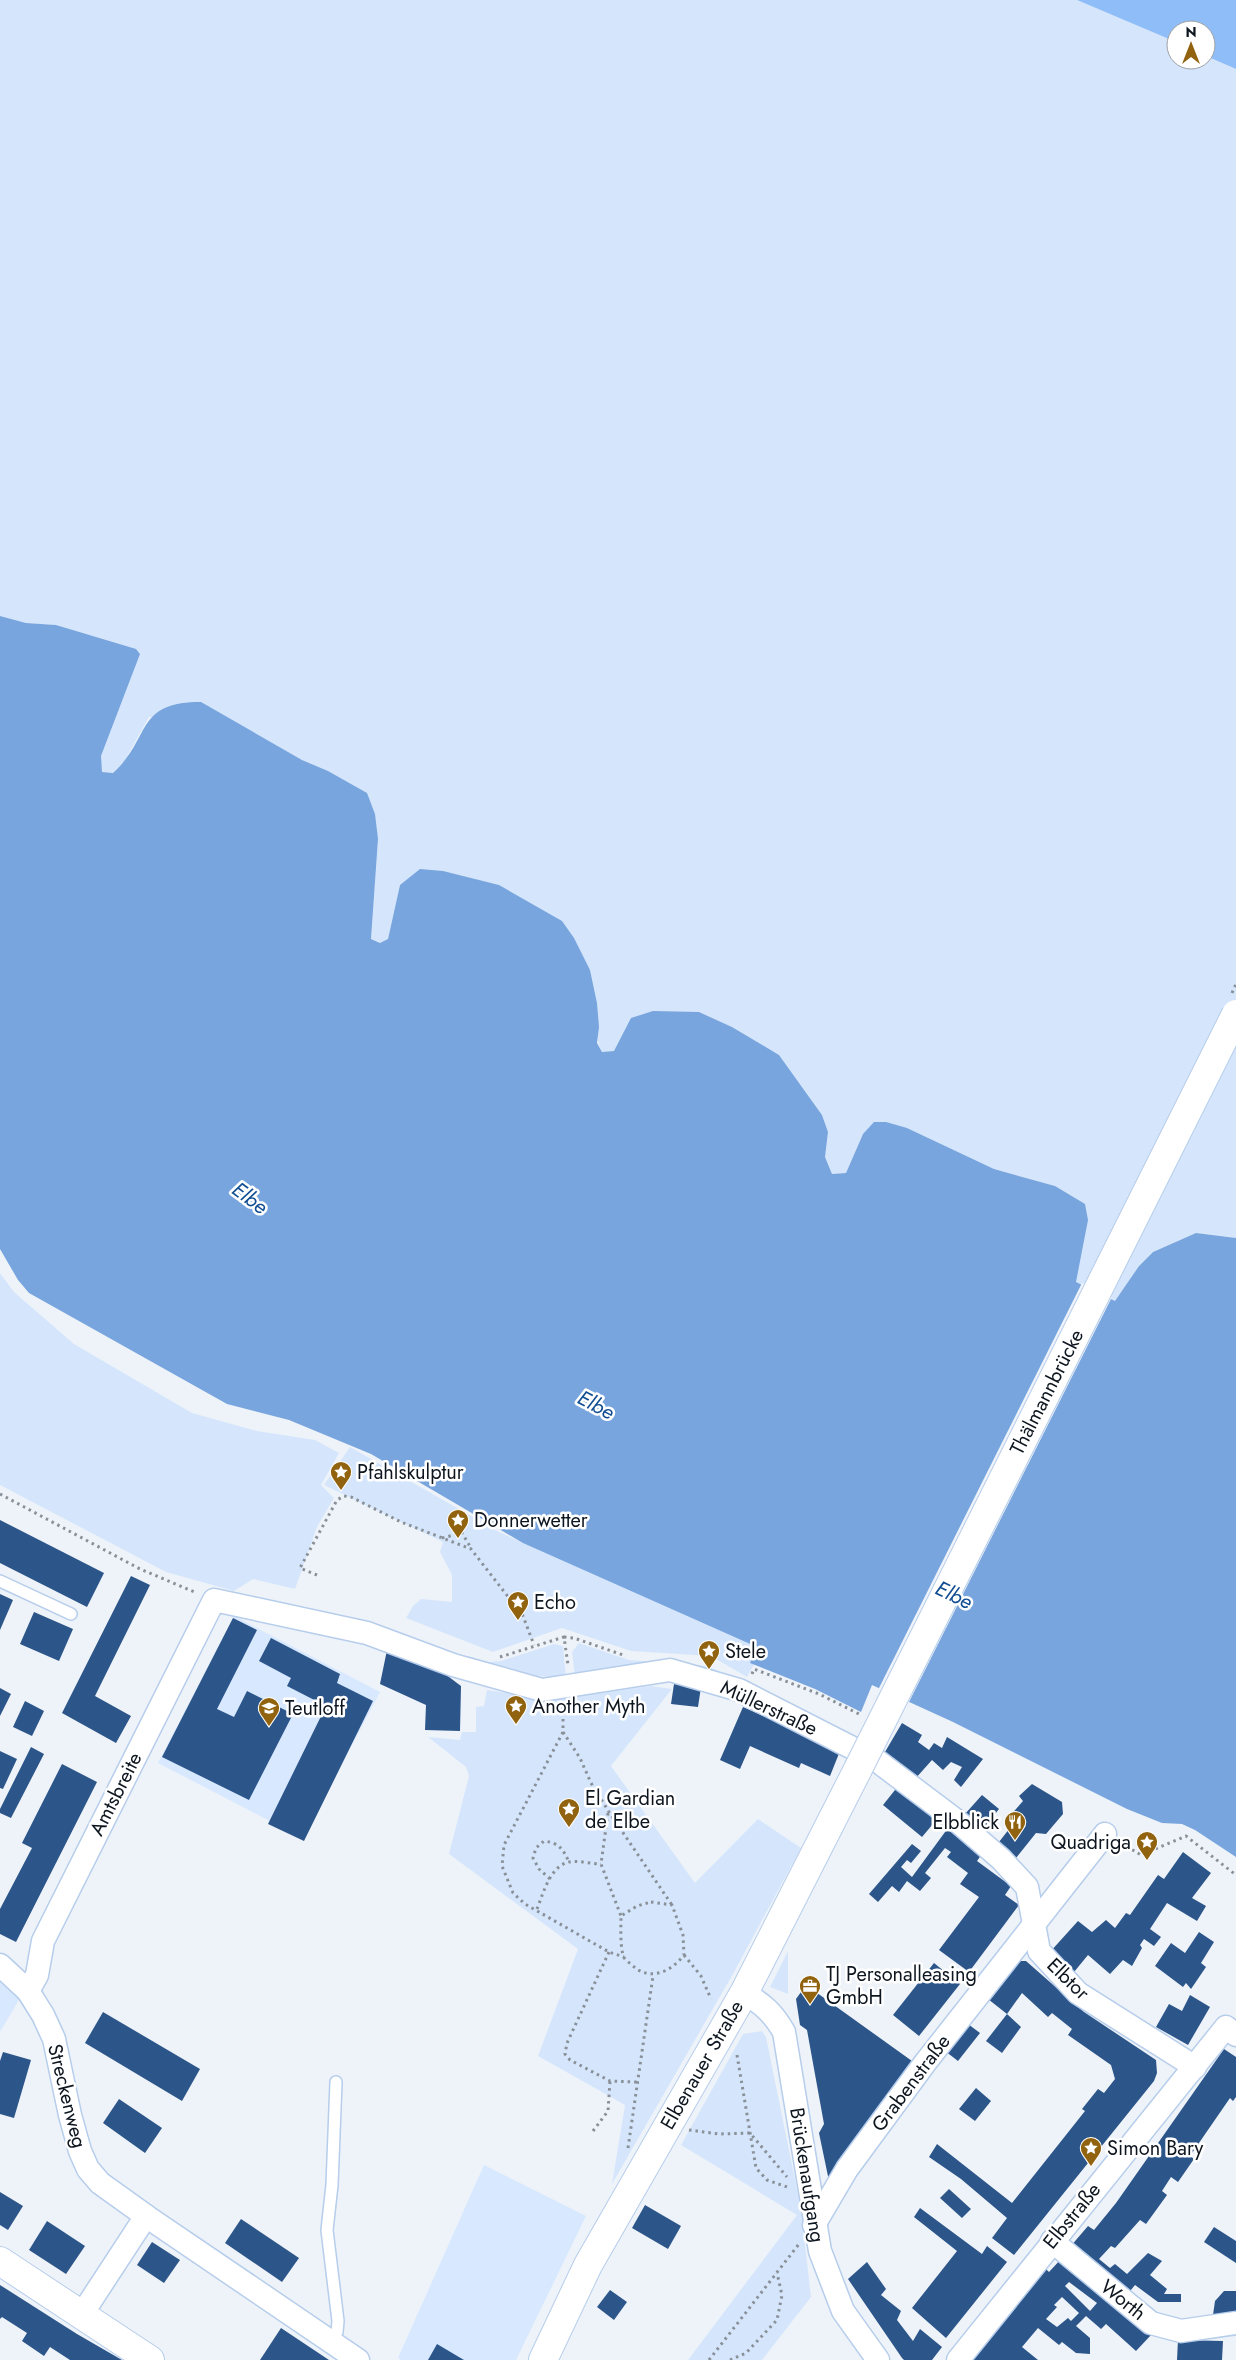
<svg xmlns="http://www.w3.org/2000/svg" width="1236" height="2360" viewBox="0 0 1236 2360" font-family="Jost,sans-serif">
	<rect width="100%" height="100%" fill="#eef3f9"/>
	<!-- built -->
	<g fill="#d7e8ff">
		<polygon points="234,1616 380,1692 303,1838 158,1763"/>
		<polygon points="0,1979 20,1998 0,2032"/>
		<polygon points="484,2165 586,2216 516,2360 401,2360 398,2358"/>
	</g>
	<!-- green -->
	<g fill="#d5e6fc">
		<path d="M0,0H1077L1176,42V60H1206V56L1236,69V1238L1196,1233L1153,1252L1139,1266L1115,1302L1076,1282L1055,1186L994,1169L907,1128L863,1134L846,1173L832,1174L825,1157L828,1132L822,1115L779,1055L732,1027L699,1012L614,1051L602,1052C594,1038 599,1021 597,1005C596,993 592,982 590,970L400,885L388,939L381,943L371,939L378,839L328,771L302,760L256,734L149,717L123,764L113,773L101,772V756L140,653L56,625L26,623L0,616Z"/>
		<polygon points="0,1273 14,1292 74,1344 192,1413 257,1431 315,1440 339,1453 321,1485 334,1498 317,1527 295,1589 253,1579 234,1591 166,1572 0,1485"/>
		<polygon points="350,1447 501,1533 765,1645 747,1677 711,1656 631,1651 562,1628 493,1652 406,1618 413,1606 421,1599 452,1602 452,1575 440,1552 443,1542 324,1485"/>
		<polygon points="579,1643 629,1660 707,1666 721,1672 736,1683 647,1665 623,1666 575,1677 572,1652"/>
		<path d="M554,1644L563,1646L566,1678C532,1677 499,1671 467,1661L468,1656L489,1662L501,1661Z"/>
		<polygon points="651,1686 672,1689 611,1766 695,1883 758,1819 801,1848 733,1974 612,2184 625,2105 538,2056 578,1949 449,1854 469,1776 466,1767 428,1737 460,1740 462,1732 476,1732 476,1707 484,1706 487,1690 552,1700"/>
		<polygon points="788,1951 788,1994 770,1987"/>
		<polygon points="762,2031 766,2037 801,2209 811,2297 762,2360 688,2360 797,2215 681,2145 743,2034"/>
	</g>
	<!-- forest -->
	<polygon fill="#8fbdf8" points="1077,0 1236,0 1236,69 1206,56 1206,30 1176,30 1176,42"/>
	<!-- water -->
	<path fill="#78a5de" d="M0,616L26,623L56,625L136,649L140,654L101,756L102,772L113,773C152,738 134,702 201,702L302,760L328,771L367,793L375,814L378,839L371,939L380,943L388,939L400,885L420,869L443,871L499,885L562,921L574,938L590,970L597,1003L599,1027L597,1043L602,1052L614,1051L631,1018L653,1011L699,1012L732,1027L779,1055L822,1115L828,1132L825,1157L832,1174L846,1173L863,1134L874,1122H886L907,1128L994,1169L1055,1186L1085,1204L1088,1220L1076,1282L1115,1301L1139,1266L1153,1252L1196,1233L1236,1238V1857L1195,1830L1182,1824L1162,1823L1127,1809L953,1722L872,1685L861,1712L815,1689L750,1663L757,1647L523,1543L371,1454L289,1420L227,1404L29,1293L18,1280L0,1249Z"/>
	<!-- pier -->
	<polygon fill="#eef3f9" points="1082,1283 1112,1297 908,1704 878,1690"/>
	<!-- building -->
	<g fill="#2c5589" fill-rule="evenodd">
		<polygon points="0,1520 104,1573 87,1607 0,1563"/>
		<polygon points="131,1576 150,1585 95,1696 131,1716 116,1743 62,1713"/>
		<polygon points="0,1594 13,1600 0,1630"/>
		<polygon points="34,1612 73,1629 59,1661 20,1644"/>
		<polygon points="233,1618 257,1630 217,1709 234,1717 247,1691 293,1714 249,1800 162,1757"/>
		<polygon points="271,1638 340,1674 337,1683 373,1701 304,1841 268,1824 326,1706 287,1686 291,1678 259,1661"/>
		<polygon points="387,1650 445,1674 461,1686 460,1731 425,1730 426,1705 380,1684"/>
		<polygon points="674,1684 701,1687 698,1707 671,1704"/>
		<polygon points="0,1688 11,1694 0,1716"/>
		<polygon points="25,1701 44,1711 32,1736 13,1727"/>
		<polygon points="743,1707 840,1751 830,1776 801,1763 799,1768 750,1746 740,1769 720,1760"/>
		<polygon points="902,1723 922,1735 918,1742 929,1750 934,1743 942,1748 947,1737 983,1759 961,1787 954,1780 962,1767 951,1762 943,1770 932,1760 915,1779 882,1757"/>
		<polygon points="31,1747 44,1754 11,1818 0,1813 0,1809"/>
		<polygon points="0,1751 17,1759 3,1789 0,1788"/>
		<polygon points="62,1764 97,1782 16,1942 0,1934 0,1909 32,1848 22,1843"/>
		<polygon points="1032,1784 1062,1802 1063,1814 1046,1834 1036,1833 1016,1858 999,1842 1013,1824 1008,1818 1023,1801 1019,1796"/>
		<polygon points="899,1785 938,1818 922,1837 883,1805"/>
		<polygon points="982,1795 999,1809 983,1829 965,1814"/>
		<polygon points="948,1828 982,1854 977,1861 1011,1886 1005,1895 1019,1905 969,1972 939,1950 979,1897 960,1884 968,1873 947,1857 951,1852 945,1848 925,1873 931,1878 920,1891 907,1881 899,1892 892,1886 878,1902 869,1894 912,1844 921,1851 911,1863 907,1860 901,1867 912,1877"/>
		<polygon points="1183,1852 1211,1873 1192,1898 1206,1906 1197,1921 1167,1903 1150,1929 1161,1937 1154,1946 1144,1939 1140,1945 1142,1948 1132,1966 1123,1960 1110,1974 1088,1955 1074,1972 1050,1952 1078,1921 1092,1932 1106,1920 1115,1928 1126,1913 1130,1915 1158,1875 1164,1879"/>
		<polygon points="1199,1932 1214,1942 1201,1963 1206,1967 1191,1989 1186,1983 1183,1987 1155,1966 1171,1943 1185,1953"/>
		<polygon points="1018,1961 1026,1961 1084,2012 1156,2060 1157,2073 1154,2081 1014,2255 992,2238 1007,2218 961,2179 929,2157 937,2144 1012,2203 1085,2111 1082,2109 1098,2089 1104,2093 1115,2079 1111,2065 1068,2035 1072,2029 1052,2013 1048,2017 1022,1993 1007,2014 988,1999"/>
		<polygon points="934,1963 960,1984 919,2036 893,2015"/>
		<polygon points="806,1985 912,2061 829,2181 819,2133 824,2124 807,2030 800,2025 796,1999"/>
		<polygon points="1190,1995 1210,2007 1188,2045 1156,2027 1169,2004 1182,2011"/>
		<polygon points="103,2012 200,2069 182,2101 85,2043"/>
		<polygon points="1007,2014 1021,2027 1002,2053 986,2041"/>
		<polygon points="968,2024 980,2033 958,2061 945,2051"/>
		<polygon points="1224,2049 1236,2057 1236,2097 1233,2101 1230,2098 1190,2156 1194,2159 1178,2182 1171,2177 1162,2191 1167,2195 1146,2224 1140,2220 1115,2248 1111,2246 1099,2259 1110,2268 1115,2264 1127,2274 1148,2253 1162,2261 1150,2275 1167,2289 1164,2294 1181,2294 1181,2302 1158,2302 1135,2285 1126,2296 1070,2247 1088,2226 1094,2230 1116,2203"/>
		<polygon points="3,2052 31,2060 14,2118 0,2114 0,2061"/>
		<polygon points="976,2088 991,2101 975,2121 959,2109"/>
		<polygon points="119,2099 162,2128 145,2153 103,2123"/>
		<polygon points="949,2189 971,2209 962,2218 940,2198"/>
		<polygon points="0,2192 23,2206 8,2230 0,2225"/>
		<polygon points="645,2205 681,2226 668,2249 632,2228"/>
		<polygon points="920,2208 982,2254 987,2246 1007,2262 946,2338 912,2308 957,2251 914,2217"/>
		<polygon points="241,2219 299,2258 282,2282 225,2243"/>
		<polygon points="47,2221 85,2246 66,2274 29,2250"/>
		<polygon points="1214,2227 1236,2241 1236,2263 1204,2242"/>
		<polygon points="152,2242 180,2260 164,2283 137,2265"/>
		<path d="M1062,2258L1151,2335L1136,2351L1106,2324L1101,2329L1086,2316L1076,2326L1090,2338V2354L1076,2353L1062,2342L1059,2345L1038,2328L1022,2347L1038,2360H971L1046,2269L1049,2272ZM1069,2282L1097,2303L1090,2311L1065,2286ZM1062,2297L1079,2313L1071,2321L1068,2318L1057,2327L1046,2319L1057,2307L1054,2305Z"/>
		<polygon points="867,2262 886,2289 881,2295 901,2311 897,2320 913,2341 920,2329 942,2347 932,2360 904,2360 902,2358 848,2279"/>
		<polygon points="0,2285 77,2334 122,2360 70,2360 50,2347 44,2356 22,2341 27,2333 2,2317 0,2319"/>
		<polygon points="610,2290 627,2302 614,2320 597,2307"/>
		<polygon points="1224,2291 1236,2291 1236,2315 1213,2315 1215,2301"/>
		<polygon points="281,2328 329,2360 260,2360"/>
		<polygon points="1178,2340 1223,2341 1222,2360 1177,2360"/>
		<polygon points="437,2344 464,2360 428,2360"/>
	</g>
	<g fill="none" stroke-linecap="round" stroke-linejoin="round">
		<!-- lane casing -->
		<g stroke="#b6cdeb" stroke-width="14">
			<g id="lane">
				<polyline points="0,1581 71,1614"/>
				<polyline points="331,2341 337,2332 338,2321 327,2230 332,2185 336,2082"/>
			</g>
		</g>
		<!-- street casing -->
		<g stroke="#b6cdeb" stroke-width="25">
			<g id="street">
				<polyline points="0,1965 28,1991 43,2015 54,2039 70,2115 80,2151 88,2169 100,2183 146,2216 358,2360"/>
				<polyline points="28,1991 37,1975 43,1941 214,1600 367,1633 453,1665 542,1690 670,1670 739,1690 876,1760 957,1821 1001,1859 1027,1887 1039,1951 1078,1993 1195,2067"/>
				<path d="M744,1993C763,2004 773,2013 784,2032L820,2251L843,2311L878,2360"/>
				<polyline points="814,2225 847,2169 925,2063 1105,1834"/>
				<polyline points="1052,2241 1151,2323 1181,2331 1236,2323"/>
				<polyline points="82,2314 146,2216"/>
				<polyline points="958,2360 1226,2027 1236,2035"/>
			</g>
		</g>
		<!-- secondary casing -->
		<g stroke="#b6cdeb" stroke-width="30">
			<g id="secondary">
				<polyline points="0,2261 150,2360"/>
				<polyline points="543,2360 588,2265 744,1993 858,1769"/>
			</g>
		</g>
		<!-- path -->
		<g stroke="#899098" stroke-width="3" stroke-dasharray="2.5 4" stroke-linecap="butt">
			<polyline points="0,1494 140,1569 197,1593"/>
			<polyline points="442,1538 462,1533 471,1548"/>
			<polyline points="317,1575 300,1568 337,1500 344,1496 351,1497 401,1522 471,1549 523,1616 534,1645"/>
			<polyline points="564,1637 574,1638 626,1656"/>
			<polyline points="500,1657 564,1637 568,1665"/>
			<polyline points="752,1674 754,1669 819,1694 859,1714 858,1717"/>
			<polyline points="563,1706 563,1732 580,1758 591,1783 609,1812 672,1905"/>
			<polyline points="563,1732 504,1845 502,1866 513,1893 525,1904 609,1952 624,1957"/>
			<polyline points="608,1813 601,1864 621,1916"/>
			<polyline points="1121,1843 1141,1855 1186,1836 1236,1875"/>
			<path d="M550,1879L539,1869L533,1858L536,1848L544,1841C559,1843 563,1849 569,1862"/>
			<path d="M651,1902L672,1905L683,1935L684,1955C670,1973 648,1982 631,1964C628,1962 624,1959 623,1955C620,1943 621,1929 621,1916L637,1906Z"/>
			<path d="M537,1909C543,1894 550,1866 569,1862C578,1860 591,1864 601,1864"/>
			<polyline points="609,1952 567,2043 565,2054 570,2060 610,2081 637,2082"/>
			<polyline points="684,1955 701,1976 711,1999"/>
			<polyline points="737,2055 756,2168 767,2180 790,2188"/>
			<polyline points="689,2130 719,2134 750,2133 787,2177"/>
			<polyline points="593,2131 608,2111 610,2081"/>
			<polyline points="628,2148 653,1976"/>
			<polyline points="709,2360 799,2244"/>
			<polyline points="730,2360 746,2353 777,2320 782,2295 777,2273"/>
		</g>
		<!-- lane -->
		<use href="#lane" stroke="#fff" stroke-width="11"/>
		<!-- street -->
		<use href="#street" stroke="#fff" stroke-width="22"/>
		<!-- secondary -->
		<use href="#secondary" stroke="#fff" stroke-width="28"/>
		<!-- secondary-bridge casing -->
		<g stroke="#b6cdeb" stroke-width="30" stroke-linecap="butt">
			<polyline id="secondary-bridge" points="858,1769 1236,1014"/>
		</g>
		<!-- path-bridge -->
		<polyline stroke="#899098" stroke-width="3" stroke-dasharray="2.5 4" stroke-linecap="butt" points="1232,993 1236,984"/>
		<!-- secondary-bridge -->
		<use href="#secondary-bridge" stroke="#fff" stroke-width="28"/>
	</g>
	<!-- icons -->
	<defs>
		<g id="sight-pin" transform="scale(1.125)"><path d="M0 17L-7.5 6A9.5 9.5 0 1 1 7.5 6Z" fill="#91630f" stroke="#fff"/><path d="M0-6L1.8-2.2L6-1.7L2.9 1.2L3.7 5.4L0 3.3L-3.7 5.4L-2.9 1.2L-6-1.7L-1.8-2.2Z" fill="#fff"/></g>
		<g id="school-pin" transform="scale(1.125)"><path d="M0 17L-7.5 6A9.5 9.5 0 1 1 7.5 6Z" fill="#91630f" stroke="#fff"/><path d="M0-5L7-2L0 1L-7-2ZM-4 1L0 2.5L4 1V4Q0 6-4 4Z" fill="#fff"/></g>
		<g id="restaurant-pin" transform="scale(1.125)"><path d="M0 17L-7.5 6A9.5 9.5 0 1 1 7.5 6Z" fill="#91630f" stroke="#fff"/><path d="M-5-6h1v4h1v-4h1v4h1v-4h1v5L-1.5 .5V6h-2V.5L-5-1ZM5-6V6H3V1.5H1.5Q1.5-4 5-6Z" fill="#fff"/></g>
		<g id="office-pin" transform="scale(1.125)"><path d="M0 17L-7.5 6A9.5 9.5 0 1 1 7.5 6Z" fill="#91630f" stroke="#fff"/><path d="M-6-3h4V-5.5h4V-3h4V5H-6ZM-1-4.5V-3h2v-1.5ZM-6 0V1H6V0Z" fill="#fff"/></g>
	</defs>
	<g fill-rule="evenodd">
		<use href="#sight-pin" x="341" y="1472"/>
		<use href="#sight-pin" x="458" y="1520"/>
		<use href="#sight-pin" x="518" y="1602"/>
		<use href="#sight-pin" x="709" y="1651"/>
		<use href="#sight-pin" x="516" y="1706"/>
		<use href="#school-pin" x="269" y="1708"/>
		<use href="#sight-pin" x="569" y="1809"/>
		<use href="#restaurant-pin" x="1015" y="1822"/>
		<use href="#sight-pin" x="1147" y="1842"/>
		<use href="#office-pin" x="810" y="1986"/>
		<use href="#sight-pin" x="1091" y="2148"/>
	</g>
	<g text-anchor="middle" dominant-baseline="central" stroke-width="5" stroke-linejoin="round" paint-order="stroke">
		<!-- street labels -->
		<g font-size="20" fill="#0d151f" stroke="#fff">
			<text transform="translate(1047 1392) rotate(-63)">Thälmannbrücke</text>
			<text transform="translate(769 1708) rotate(25)">Müllerstraße</text>
			<text transform="translate(116 1794) rotate(-63)">Amtsbreite</text>
			<text transform="translate(1068 1979) rotate(44)">Elbtor</text>
			<text transform="translate(702 2065) rotate(-60)">Elbenauer Straße</text>
			<text transform="translate(911 2083) rotate(-53)">Grabenstraße</text>
			<text transform="translate(67 2096) rotate(76)">Streckenweg</text>
			<text transform="translate(807 2175) rotate(81)">Brückenaufgang</text>
			<text transform="translate(1072 2216) rotate(-51)">Elbstraße</text>
			<text transform="translate(1123 2300) rotate(39)">Worth</text>
		</g>
		<!-- poi labels -->
		<g font-size="20" fill="#0d151f" stroke="#fff" text-anchor="start">
			<text x="357" y="1472">Pfahlskulptur</text>
			<text x="474" y="1520">Donnerwetter</text>
			<text x="534" y="1602">Echo</text>
			<text x="725" y="1651">Stele</text>
			<text x="532" y="1706">Another Myth</text>
			<text x="285" y="1708">Teutloff</text>
			<text x="585" y="1798">El Gardian<tspan x="585" dy="23">de Elbe</tspan></text>
			<text x="999" y="1822" text-anchor="end">Elbblick</text>
			<text x="1131" y="1842" text-anchor="end">Quadriga</text>
			<text x="826" y="1974">TJ Personalleasing<tspan x="826" dy="23">GmbH</tspan></text>
			<text x="1107" y="2148">Simon Bary</text>
		</g>
		<!-- water labels -->
		<g font-size="21" font-style="italic" fill="#104d92" stroke="#fff">
			<text transform="translate(250 1198) rotate(37)">Elbe</text>
			<text transform="translate(596 1405) rotate(28)">Elbe</text>
			<text transform="translate(954 1595) rotate(26)">Elbe</text>
		</g>
	</g>
	<!-- north arrow -->
	<g transform="translate(1191 45)"><circle r="24" fill="#ffffff" stroke="#9ea1a5"/>
	<path d="M0-4L9 19L0 12L-9 19Z" fill="#91630f"/>
	<text y="-8" font-size="14" font-weight="bold" text-anchor="middle" fill="#0d151f">N</text>
	</g>
</svg>
